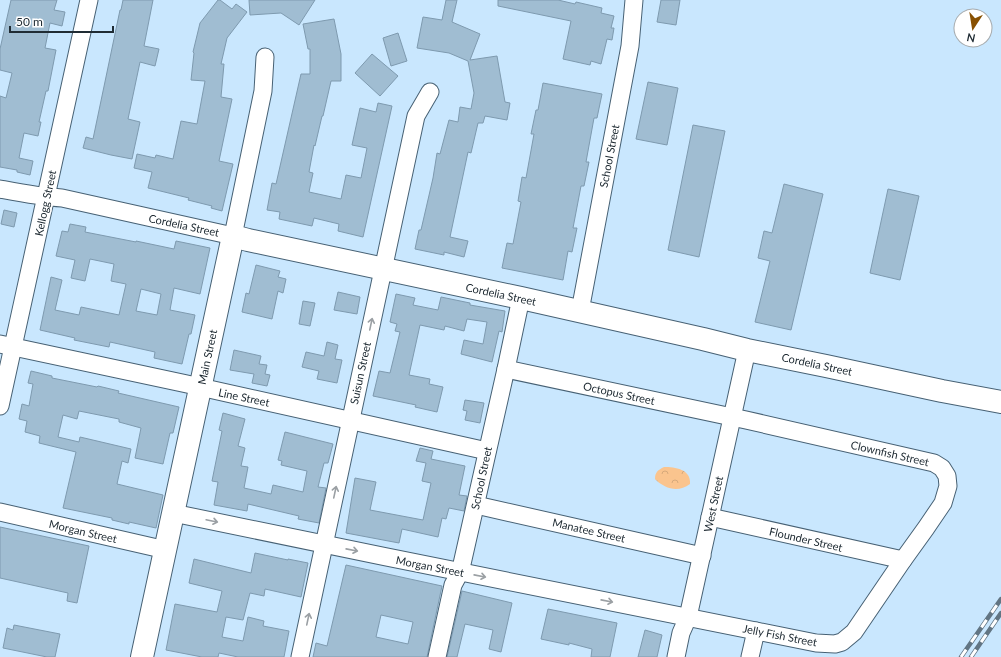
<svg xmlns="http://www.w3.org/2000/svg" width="1001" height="657" viewBox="0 0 1001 657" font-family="Lato,sans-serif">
	<defs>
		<pattern id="park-crowns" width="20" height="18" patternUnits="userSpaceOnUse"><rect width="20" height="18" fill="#fac48e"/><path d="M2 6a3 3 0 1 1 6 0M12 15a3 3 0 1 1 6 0" fill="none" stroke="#d6a97b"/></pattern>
	</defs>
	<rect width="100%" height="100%" fill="#c9e7fe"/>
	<!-- park -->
	<path fill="url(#park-crowns)" d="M664,467C675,467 691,469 690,484C678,493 665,489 655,479C655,472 658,470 664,467Z"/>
	<!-- building -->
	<g fill="#a0bdd2" stroke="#7e9aaf" fill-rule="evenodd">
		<polygon points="11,0 57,0 54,10 65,12 62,26 50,23 45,48 56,50 48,91 46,91 39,122 41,122 38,136 24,133 19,158 33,161 30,175 17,172 17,170 0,167 0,96 6,98 12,73 0,70 0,49"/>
		<polygon points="123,0 153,0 144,46 159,49 155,66 140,62 128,119 140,122 132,159 111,155 83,148 86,137 93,139 120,10 121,10"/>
		<polygon points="218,0 220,0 232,9 236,4 247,12 227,38 221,64 224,64 221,97 232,99 219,161 233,164 222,211 211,208 212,206 188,200 189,198 148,188 152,172 134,168 137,154 155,158 156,155 173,159 181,121 197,124 205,81 191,80 194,53 193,52 200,23"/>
		<polygon points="249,0 315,0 299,25 281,13 250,15"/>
		<polygon points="446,0 457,0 452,22 480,34 470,60 497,56 505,102 510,103 507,120 485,116 483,123 478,123 471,153 468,152 450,237 468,241 464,257 444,252 444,255 415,249 419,230 421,230 433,178 437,153 440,154 449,120 458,122 460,107 471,109 474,93 468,61 449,53 417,48 423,17 442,20"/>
		<polygon points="498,0 558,0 575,4 576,2 602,8 601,13 614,16 611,28 614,28 612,40 607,39 601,64 591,61 590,65 563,59 571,21 498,6"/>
		<polygon points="661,0 680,0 676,25 657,22"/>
		<polygon points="334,19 341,54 341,81 331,81 323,116 322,116 315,146 314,145 309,172 313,173 309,192 341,199 346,175 361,178 367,148 352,145 360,108 376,112 378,103 392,106 363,237 338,231 339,224 314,218 312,226 279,219 280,212 267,210 272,183 276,184 301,74 310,74 310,49 308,49 303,24"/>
		<polygon points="398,33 407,61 391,66 383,38"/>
		<polygon points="372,54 398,76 380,96 355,73"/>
		<polygon points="648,82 678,88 667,145 636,139"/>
		<polygon points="543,83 602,94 597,118 594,118 586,162 589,162 584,186 581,186 573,228 577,228 572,252 568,251 563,280 502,268 507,243 513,244 521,202 518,201 522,177 526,178 534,134 531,134 536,110 538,110"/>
		<polygon points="693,125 725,131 699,257 668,250"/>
		<polygon points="784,184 823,194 791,330 755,322 770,261 758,258 764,231 772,233"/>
		<polygon points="888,189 919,196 900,280 870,273"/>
		<polygon points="4,210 17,213 14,227 1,224"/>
		<path d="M70,224L86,227L85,232L136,242V241L174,249L176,241L210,248L200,294L174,288L170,310L195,315L191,334H189L182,364L154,358L155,352L110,342L109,347L74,340L75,338L40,330L51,277L62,280L55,310L79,315L81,307L119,315L126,284L111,281L114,264L90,259L85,281L71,278L75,260L56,256L62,231L68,232ZM141,289L161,294L157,315L136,311Z"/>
		<polygon points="256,265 280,271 278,277 286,279 283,293 278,291 272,319 242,312 246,293 249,294"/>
		<polygon points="338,292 360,297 357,314 334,310"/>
		<polygon points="396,294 415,298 413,305 438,310 441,297 470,303 470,305 505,311 502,332 499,331 492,362 461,354 464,340 483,344 487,322 467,319 464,331 445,326 444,330 420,325 409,375 430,379 429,384 443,387 437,412 415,407 416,405 373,396 379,371 390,373 400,332 395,331 397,324 390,322"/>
		<polygon points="303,301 315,303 310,326 299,324"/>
		<polygon points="327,342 338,345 335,359 342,360 337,383 317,379 319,371 302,367 306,352 324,356"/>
		<polygon points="234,350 261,356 259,364 267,365 265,374 270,375 267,386 252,383 254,374 230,370"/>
		<polygon points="31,371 52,376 52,378 97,387 98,386 119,391 118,393 179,407 173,433 170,433 163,464 135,458 141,428 119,422 119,419 79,411 77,419 63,415 58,437 79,442 80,437 131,449 128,463 122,461 117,484 163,495 156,528 129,522 129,524 112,520 112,518 63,508 76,452 39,443 40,436 25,432 27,421 19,419 22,404 29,406 33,384 28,383"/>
		<polygon points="465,400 484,403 480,423 465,420 467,411 463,410"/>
		<polygon points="223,413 245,419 238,446 245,448 241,466 248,467 244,488 271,494 273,485 303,492 307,471 281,465 282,461 278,460 285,432 333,444 328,463 324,463 318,487 326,488 319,523 298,519 299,516 248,504 247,511 214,505 218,482 212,481 222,431 219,430"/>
		<polygon points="420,448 433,451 431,459 465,466 459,495 467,496 464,511 449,508 446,519 442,518 438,537 402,529 399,543 346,533 355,478 376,482 370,510 423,520 431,483 422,481 426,463 416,461"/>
		<polygon points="0,527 89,546 77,603 67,601 68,593 0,578"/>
		<polygon points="255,553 288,560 288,559 308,563 301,597 265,589 264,596 250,593 243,620 226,617 222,637 243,641 248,617 264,621 263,626 289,631 284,657 238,657 219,653 218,657 202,657 166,650 175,604 217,612 222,591 189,583 194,559 251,573"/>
		<path d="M346,565L442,586L427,657H313L316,643L327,646ZM381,615L413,622L408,644L376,637Z"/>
		<polygon points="462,591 512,603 501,652 489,649 493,630 465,624 457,657 447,657"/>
		<polygon points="548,609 617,623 610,657 591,657 592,649 569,643 569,645 541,639"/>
		<polygon points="14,625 60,634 55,657 47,657 3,648 7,628 13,630"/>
		<polygon points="645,630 662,635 657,657 638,657"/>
	</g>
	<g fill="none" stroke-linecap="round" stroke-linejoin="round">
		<!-- minor casing -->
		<g stroke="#476174" stroke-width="19">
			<g id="minor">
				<path d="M0,189C21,193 41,197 62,198L233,236L263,91L265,57"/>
				<polyline points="580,311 630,46 634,0"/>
				<polyline points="0,344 187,384 200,387 487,451"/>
				<polyline points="0,406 89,0"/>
				<polyline points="476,505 702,556"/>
				<polyline points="0,512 166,550"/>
				<path d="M173,513C387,558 602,600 816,643L835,644L842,642L854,632L903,560L926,528L943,503L948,486L947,476L942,468L934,463L746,420L506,369"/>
				<polyline points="710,517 903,560"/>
				<polyline points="300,657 416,116 430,92"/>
				<polyline points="437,657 453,585 460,572 462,564 506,369 521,298"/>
				<polyline points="676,657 681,633 688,617 747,350"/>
				<polyline points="750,657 756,631"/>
			</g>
		</g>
		<!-- major casing -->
		<g stroke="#476174" stroke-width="24">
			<polyline id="major" points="142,657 233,236 248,240 521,298 703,339 747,350 826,366 942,391 1001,402"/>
		</g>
		<!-- minor -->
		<use href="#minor" stroke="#fff" stroke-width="17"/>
		<!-- major -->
		<use href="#major" stroke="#fff" stroke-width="22"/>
		<!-- rail casing -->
		<g stroke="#627583" stroke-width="4.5">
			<g id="rail">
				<polyline points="961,657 1001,599"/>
				<polyline points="971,657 1001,613"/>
			</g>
		</g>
		<!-- rail -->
		<use href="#rail" stroke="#fff" stroke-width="3" stroke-dasharray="9" stroke-linecap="butt"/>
	</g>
	<!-- one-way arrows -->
	<defs><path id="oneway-shaft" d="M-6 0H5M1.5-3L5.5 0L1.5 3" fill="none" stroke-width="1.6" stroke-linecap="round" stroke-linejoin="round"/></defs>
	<g stroke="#9ba0a4">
		<use href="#oneway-shaft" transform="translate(371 324) rotate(-78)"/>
		<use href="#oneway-shaft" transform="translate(335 492) rotate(-78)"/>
		<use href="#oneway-shaft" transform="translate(212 521) rotate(12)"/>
		<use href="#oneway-shaft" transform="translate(352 550) rotate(11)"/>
		<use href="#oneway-shaft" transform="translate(480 576) rotate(11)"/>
		<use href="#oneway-shaft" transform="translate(607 601) rotate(11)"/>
		<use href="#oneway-shaft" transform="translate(308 619) rotate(-78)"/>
	</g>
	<g text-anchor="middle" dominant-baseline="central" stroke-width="3" stroke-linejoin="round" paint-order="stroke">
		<!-- street labels -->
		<g font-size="11" fill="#202c34" stroke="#fff">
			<text transform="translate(609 156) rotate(-79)">School Street</text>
			<text transform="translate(45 203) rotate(-78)">Kellogg Street</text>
			<text transform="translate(184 225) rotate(12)">Cordelia Street</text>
			<text transform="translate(501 294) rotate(12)">Cordelia Street</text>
			<text transform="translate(207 357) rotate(-78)">Main Street</text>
			<text transform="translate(817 364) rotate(12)">Cordelia Street</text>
			<text transform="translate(360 373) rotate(-78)">Suisun Street</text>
			<text transform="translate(619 393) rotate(12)">Octopus Street</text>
			<text transform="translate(244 397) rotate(12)">Line Street</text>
			<text transform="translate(890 453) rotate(13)">Clownfish Street</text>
			<text transform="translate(481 478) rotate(-78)">School Street</text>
			<text transform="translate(713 504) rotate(-78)">West Street</text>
			<text transform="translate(589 530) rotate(13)">Manatee Street</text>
			<text transform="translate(83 531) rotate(13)">Morgan Street</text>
			<text transform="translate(806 539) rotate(13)">Flounder Street</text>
			<text transform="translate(430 566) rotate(11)">Morgan Street</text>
			<text transform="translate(780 635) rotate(11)">Jelly Fish Street</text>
		</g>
	</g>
	<!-- north arrow -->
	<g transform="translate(973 28) rotate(192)"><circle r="19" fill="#ffffff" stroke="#a6abae"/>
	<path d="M0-3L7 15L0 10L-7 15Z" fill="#885001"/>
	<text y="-6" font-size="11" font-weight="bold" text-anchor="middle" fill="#202c34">N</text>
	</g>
	<!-- scale -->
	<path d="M10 26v6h103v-6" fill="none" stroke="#202c34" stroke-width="2"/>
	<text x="16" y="26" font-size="12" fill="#202c34" stroke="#ffffff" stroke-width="3" paint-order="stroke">50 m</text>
</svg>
